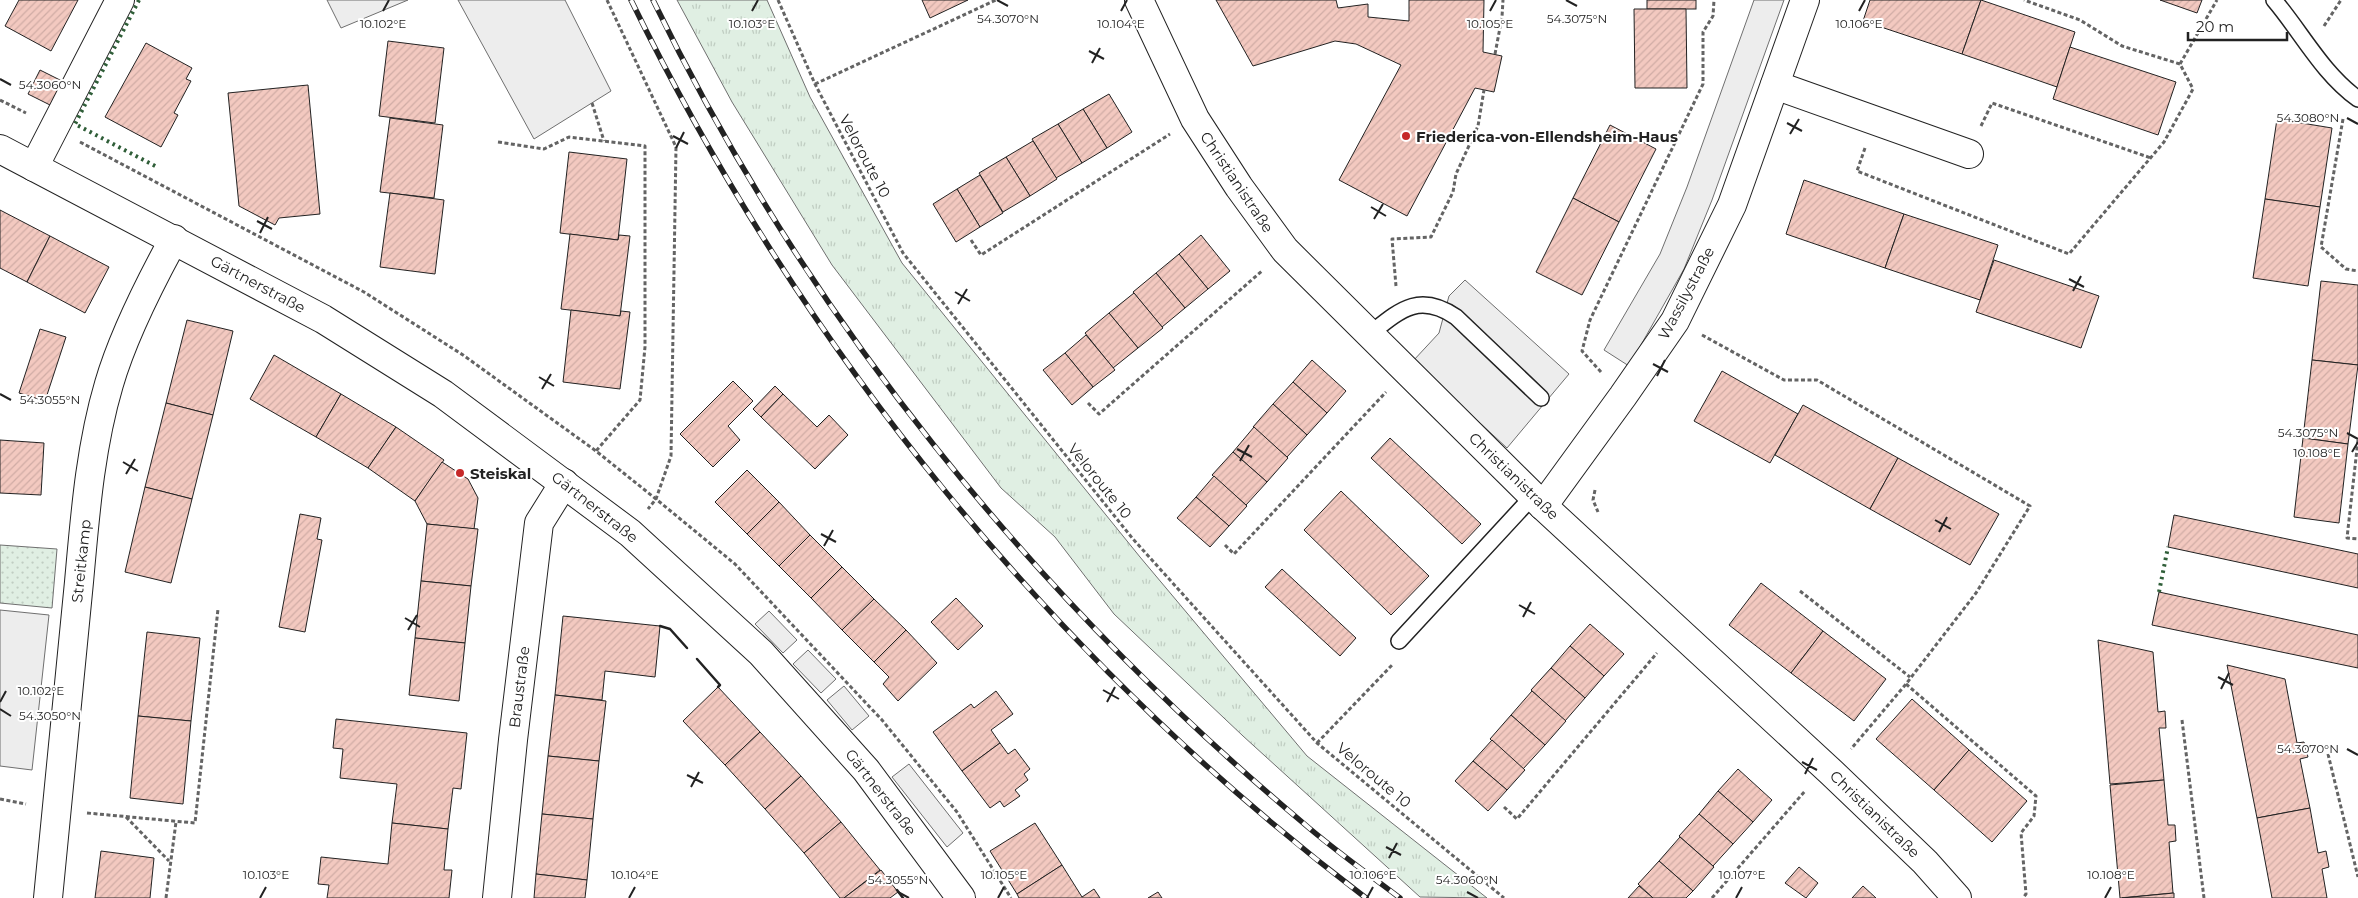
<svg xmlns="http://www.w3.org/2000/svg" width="2358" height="898" viewBox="0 0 2358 898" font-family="Montserrat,sans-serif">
	<defs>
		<pattern id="grass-tufts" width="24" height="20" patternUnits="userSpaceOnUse" patternTransform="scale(1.25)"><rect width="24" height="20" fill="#e0efe3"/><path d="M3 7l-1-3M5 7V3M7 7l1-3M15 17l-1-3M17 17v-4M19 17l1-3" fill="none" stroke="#c0cdc2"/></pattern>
		<pattern id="park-dots" width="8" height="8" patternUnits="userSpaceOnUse" patternTransform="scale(1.25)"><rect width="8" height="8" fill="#e0efe3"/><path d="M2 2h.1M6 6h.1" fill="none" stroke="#c0cdc2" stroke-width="1.8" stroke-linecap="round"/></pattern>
		<pattern id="building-hatch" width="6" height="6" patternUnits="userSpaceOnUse" patternTransform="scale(1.25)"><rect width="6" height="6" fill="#f3c9c0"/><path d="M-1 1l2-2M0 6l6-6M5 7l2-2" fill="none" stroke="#d0aca5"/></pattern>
	</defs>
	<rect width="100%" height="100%" fill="#fff"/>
	<!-- grass -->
	<polygon fill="url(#grass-tufts)" stroke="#6f6f6f" points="677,0 767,0 810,97 902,263 1140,557 1307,756 1487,898 1420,897 1243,736 1114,614 1055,537 1001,488 832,265 732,102"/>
	<!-- park -->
	<polygon fill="url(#park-dots)" stroke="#6f6f6f" points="0,545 57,549 52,608 0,603"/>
	<!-- parking -->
	<g fill="#ededed" stroke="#6f6f6f">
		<polygon points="327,0 408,0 341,28"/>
		<polygon points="458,0 565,0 611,91 534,139"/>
		<polygon points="1754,0 1784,0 1712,200 1684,269 1629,366 1604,350 1660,254 1687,187"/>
		<polygon points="1465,280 1569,374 1507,448 1413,361 1439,333 1449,296"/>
		<polygon points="0,610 49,615 32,770 0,766"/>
		<polygon points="769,611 797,640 783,653 755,624"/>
		<polygon points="808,650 836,679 821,693 793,664"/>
		<polygon points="844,686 869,716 852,730 827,700"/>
		<polygon points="909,764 963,833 947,847 892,777"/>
	</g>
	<!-- building -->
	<g fill="url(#building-hatch)" stroke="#222">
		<polygon points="19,0 78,0 51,51 5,26"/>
		<polygon points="922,0 968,0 930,18"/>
		<polygon points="1216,0 1336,0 1338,8 1368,4 1368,17 1409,21 1409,0 1484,0 1483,52 1502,56 1494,92 1475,88 1407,216 1339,180 1401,65 1356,44 1335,41 1253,66"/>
		<rect x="1647" y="0" width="49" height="9"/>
		<polygon points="1870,0 1981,0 1962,54 1863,21"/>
		<polygon points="1981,0 2075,32 2057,87 1962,54"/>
		<polygon points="2160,0 2202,0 2197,13"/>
		<polygon points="1634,9 1686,9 1687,88 1635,88"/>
		<polygon points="388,41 444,48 435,123 379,116"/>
		<polygon points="146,43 192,68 186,79 191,81 174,113 178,115 161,147 105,117"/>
		<polygon points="2070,47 2176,82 2158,135 2053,99"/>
		<polygon points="40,70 66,83 54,107 28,94"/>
		<polygon points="308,85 320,214 279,218 275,225 239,206 228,93"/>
		<polygon points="1109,94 1132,132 1107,148 1083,109"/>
		<polygon points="1083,109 1107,148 1082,163 1058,124"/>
		<polygon points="390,118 443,125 434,198 380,192"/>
		<polygon points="2277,119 2332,128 2320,207 2265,199"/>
		<polygon points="1058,124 1082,163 1056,178 1032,139"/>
		<polygon points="1610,125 1656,149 1619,222 1573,198"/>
		<polygon points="1033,141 1057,179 1030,196 1006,157"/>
		<polygon points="569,152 627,159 618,240 560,233"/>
		<polygon points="1006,157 1030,196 1003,212 979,173"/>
		<polygon points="980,175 1003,213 980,227 957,189"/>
		<polygon points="1804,180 1904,214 1885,268 1786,234"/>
		<polygon points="957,189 980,227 956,242 933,204"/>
		<polygon points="390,193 444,200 435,274 380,267"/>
		<polygon points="1573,198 1619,222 1582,295 1536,272"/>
		<polygon points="2265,199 2320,207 2308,286 2253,278"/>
		<polygon points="0,210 50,236 27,282 0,268"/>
		<polygon points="1904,214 1998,245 1980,300 1885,268"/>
		<polygon points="570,234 618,240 619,235 630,236 620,316 561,309"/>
		<polygon points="1201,235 1230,271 1208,289 1179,254"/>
		<polygon points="50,236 109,267 85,313 27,282"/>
		<polygon points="1179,254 1208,289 1185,308 1156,273"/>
		<polygon points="1994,260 2099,296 2081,348 1976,312"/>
		<polygon points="1156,273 1185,308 1162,327 1133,292"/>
		<polygon points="2321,281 2358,285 2358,365 2312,360"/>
		<polygon points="1134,293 1163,328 1138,348 1109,313"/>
		<polygon points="571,310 620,316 621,311 630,312 620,389 563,382"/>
		<polygon points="1109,313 1138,348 1113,368 1085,333"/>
		<polygon points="187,320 233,331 213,415 166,403"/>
		<polygon points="40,329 66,337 45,401 19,393"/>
		<polygon points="1086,335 1115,370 1093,387 1065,353"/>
		<polygon points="1065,353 1093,387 1072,405 1043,370"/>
		<polygon points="274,355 341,394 316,437 250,399"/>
		<polygon points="1312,360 1346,391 1327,413 1293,382"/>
		<polygon points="2312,360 2358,365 2348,444 2303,438"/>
		<polygon points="1722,371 1798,414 1770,463 1694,421"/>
		<polygon points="733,381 753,401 728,426 740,440 713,467 680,434"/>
		<polygon points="1293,382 1327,413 1307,435 1273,404"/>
		<polygon points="775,386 783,394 761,417 753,409"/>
		<polygon points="341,394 396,427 368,468 316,437"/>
		<polygon points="783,394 817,427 829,415 848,435 815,469 761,417"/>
		<polygon points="166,403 213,415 192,499 145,487"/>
		<polygon points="1273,404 1307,435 1287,457 1253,427"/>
		<polygon points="1803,405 1898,458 1870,509 1775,455"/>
		<polygon points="396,427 444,460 415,501 368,468"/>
		<polygon points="1254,427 1288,458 1267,482 1233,452"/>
		<polygon points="1390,438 1481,524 1462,544 1371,458"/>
		<polygon points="2303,438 2348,444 2339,523 2294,517"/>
		<polygon points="0,440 44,443 41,495 0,493"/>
		<polygon points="1233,452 1267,482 1246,505 1212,475"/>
		<polygon points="1898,458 1999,514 1970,565 1870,509"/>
		<polygon points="442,462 468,479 478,498 474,529 427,524 415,501"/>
		<polygon points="747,470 779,502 747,534 715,502"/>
		<polygon points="1214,476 1247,506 1229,526 1196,497"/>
		<polygon points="145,487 192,499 171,583 125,572"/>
		<polygon points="1341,491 1429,576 1391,615 1304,530"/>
		<polygon points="1196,497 1229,526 1210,547 1177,518"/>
		<polygon points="779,502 810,535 779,566 747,534"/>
		<polygon points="300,514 321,518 317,539 322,540 305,632 279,627"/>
		<polygon points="2174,515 2358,554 2358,588 2168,547"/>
		<polygon points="427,524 478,529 471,586 421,581"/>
		<polygon points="810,535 842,567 811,598 779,566"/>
		<polygon points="842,567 874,599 842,630 811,598"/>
		<polygon points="1282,569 1356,638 1340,656 1265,587"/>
		<polygon points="421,581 471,586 465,643 415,638"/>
		<polygon points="1761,583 1823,631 1791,673 1729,625"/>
		<polygon points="2159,592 2358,635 2358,668 2152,625"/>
		<polygon points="956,598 983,626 958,650 931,622"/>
		<polygon points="874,599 906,630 874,662 842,630"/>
		<polygon points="563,616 660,626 655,677 605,671 602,700 555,695"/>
		<polygon points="1590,624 1624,654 1604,676 1570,646"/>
		<polygon points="906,630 937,663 898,701 883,684 889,677 874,662"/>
		<polygon points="1823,631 1886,679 1854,721 1791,673"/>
		<polygon points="147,632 200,638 191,721 138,716"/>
		<polygon points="415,638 465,643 459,701 409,695"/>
		<polygon points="2098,640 2153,652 2158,712 2165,711 2166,728 2159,728 2164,780 2110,784"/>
		<polygon points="1570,646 1604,676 1585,698 1551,668"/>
		<polygon points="2227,665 2285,679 2297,743 2304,742 2308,757 2300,759 2310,808 2257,818"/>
		<polygon points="1551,668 1585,698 1565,721 1531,690"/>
		<polygon points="718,687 760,732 725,765 683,721"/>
		<polygon points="996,691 1013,714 991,730 1000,743 962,771 933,732 971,704 974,708"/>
		<polygon points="1532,691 1566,721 1545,745 1511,715"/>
		<polygon points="555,695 606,701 599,761 548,756"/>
		<polygon points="1912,699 1969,750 1934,790 1876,739"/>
		<polygon points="1511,715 1545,745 1523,769 1490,739"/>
		<polygon points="138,716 191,721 183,804 130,798"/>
		<polygon points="336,719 467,733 461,789 453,788 448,829 392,823 397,784 340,778 343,749 333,748"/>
		<polygon points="760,732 801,776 765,809 725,765"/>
		<polygon points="1492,740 1525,770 1507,790 1473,761"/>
		<polygon points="1000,743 1008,754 1015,749 1030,769 1024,774 1028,780 1015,790 1020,796 1004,807 1000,801 990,808 962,771"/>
		<polygon points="1969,750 2027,801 1992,842 1934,790"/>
		<polygon points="548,756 599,761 593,819 542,814"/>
		<polygon points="1473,761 1507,790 1488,811 1455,781"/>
		<polygon points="1738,769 1772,800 1753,822 1718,791"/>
		<polygon points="801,776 841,822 804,853 765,809"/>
		<polygon points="2164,780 2168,825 2175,825 2176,841 2169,842 2173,893 2120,898 2110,785"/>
		<polygon points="1718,791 1753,822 1733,844 1699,814"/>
		<polygon points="2310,808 2318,853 2326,851 2329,867 2322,869 2327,898 2272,898 2257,818"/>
		<polygon points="542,814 593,819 587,880 536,874"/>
		<polygon points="1699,814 1733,844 1713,866 1679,836"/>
		<polygon points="841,822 880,870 844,898 840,898 804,853"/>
		<polygon points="392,823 448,829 444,870 452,870 449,898 327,898 329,885 318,884 321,857 388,864"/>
		<polygon points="1035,823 1062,865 1017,894 990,851"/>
		<polygon points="1680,837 1714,867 1693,891 1659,861"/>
		<polygon points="101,851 154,858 150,898 95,898"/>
		<polygon points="1659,861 1693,891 1686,898 1653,898 1638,884"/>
		<polygon points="1062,865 1082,897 1094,889 1100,898 1019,898 1017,894"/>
		<polygon points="1799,867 1818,883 1806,898 1785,883"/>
		<polygon points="881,870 898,892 890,898 844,898"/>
		<polygon points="536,874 587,880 585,898 534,898"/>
		<polygon points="1639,886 1653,898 1628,898"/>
		<polygon points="1863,886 1876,898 1852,898"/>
		<polygon points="1158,892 1162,898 1148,898"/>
		<polygon points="2174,893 2174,898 2122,898"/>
	</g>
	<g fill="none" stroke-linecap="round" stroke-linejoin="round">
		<!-- service casing -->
		<g stroke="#222" stroke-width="18">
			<g id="service">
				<path d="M2274,0C2302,33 2322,73 2358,99"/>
				<path d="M1370,334C1400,310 1419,292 1456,317L1541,398"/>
				<polyline points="1399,641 1533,496"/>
			</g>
		</g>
		<!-- minor casing -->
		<g stroke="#222" stroke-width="30">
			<g id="minor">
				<polyline points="1139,0 1195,119 1239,187 1285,250 1543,506 1831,772 1925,862 1957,898"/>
				<polyline points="1775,85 1969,154"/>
				<polyline points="0,149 323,319 443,394 630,533 761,653 866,770 961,898"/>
				<polyline points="34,167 120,0"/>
				<polyline points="1543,506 1623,396 1675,321 1732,205 1805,0"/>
				<path d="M48,898C59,793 68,687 79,582C85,516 90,448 109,384C122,339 151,281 174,239"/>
				<polyline points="497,898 513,740 539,523 564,483"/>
			</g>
		</g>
		<!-- path -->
		<g stroke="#646464" stroke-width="3" stroke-dasharray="4 2.5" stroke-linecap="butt">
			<polyline points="607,0 676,147 671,456 656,499 648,509"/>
			<polyline points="778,0 815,84 903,253 1133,539 1317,743 1504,898"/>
			<polyline points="2324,26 2341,0"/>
			<polyline points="1495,54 1502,17 1503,0"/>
			<polyline points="2180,64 2217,0"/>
			<polyline points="815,84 996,0"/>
			<polyline points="0,100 26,113"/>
			<polyline points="592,103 604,141"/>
			<polyline points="2343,119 2321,247 2346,269 2358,271"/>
			<polyline points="1981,126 1992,103 2151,158"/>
			<polyline points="80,142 364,292 463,355 596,451 656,499 735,564 882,720 957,812 1011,898"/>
			<polyline points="498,142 544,149 569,137 645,146 645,347 640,400 596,451"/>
			<polyline points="1865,148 1857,171 2069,254 2164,142 2193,89 2180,64 2122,46 2080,20 2024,0"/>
			<polyline points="971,240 981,255 1170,134"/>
			<polyline points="1396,286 1392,239 1431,237 1453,192 1456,174 1478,126 1484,90"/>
			<polyline points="1702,335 1784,380 1817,380 2030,506 1976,593 1906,684 1851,749"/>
			<polyline points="1601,372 1582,351 1590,320 1703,84 1703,32 1713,16 1714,0"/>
			<polyline points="1088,403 1099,414 1263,270"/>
			<polyline points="2358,440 2347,538 2358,539"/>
			<polyline points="1595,490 1593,500 1598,512"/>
			<polyline points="1225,545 1234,554 1386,392"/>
			<polyline points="1800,591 1910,677"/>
			<polyline points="1906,684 2036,796 2034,816 2021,833 2026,894 2023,898"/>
			<polyline points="2182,720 2204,898"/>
			<polyline points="1317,743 1393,664"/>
			<polyline points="2328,754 2358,877"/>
			<polyline points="0,799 26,804"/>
			<polyline points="1504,807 1517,819 1657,653"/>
			<polyline points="87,813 195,823 218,609"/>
			<polyline points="126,817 169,861"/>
			<polyline points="166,898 176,822"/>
			<polyline points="1712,898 1805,791"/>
		</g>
		<!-- service -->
		<use href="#service" stroke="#fff" stroke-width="15"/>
		<!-- minor -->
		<use href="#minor" stroke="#fff" stroke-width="28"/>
		<!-- rail casing -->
		<g stroke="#222" stroke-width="5.5">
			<g id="rail">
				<path d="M631,0C802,351 1055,662 1366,898"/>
				<path d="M653,0C807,318 1032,595 1302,822C1333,849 1367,873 1400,898"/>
			</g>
		</g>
		<!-- rail -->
		<use href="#rail" stroke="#fff" stroke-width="4" stroke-dasharray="11" stroke-linecap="butt"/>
		<!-- hedge -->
		<g stroke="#2f5e38" stroke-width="4" stroke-dasharray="2.5 4" stroke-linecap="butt">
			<polyline points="139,0 75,124 157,167"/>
			<polyline points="2159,592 2168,547"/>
		</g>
		<!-- wall -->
		<g stroke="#222" stroke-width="2.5">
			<polyline points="660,626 670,629 687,648"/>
			<polyline points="697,659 720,685 718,687"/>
			<polyline points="897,890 903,898"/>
		</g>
	</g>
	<!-- ticks -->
	<path fill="none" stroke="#222" stroke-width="2" d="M997,0L1008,6M1566,0L1577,6M383,11L389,0M752,11L758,0M1121,11L1127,0M1490,11L1496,0M1859,11L1865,0M1089,51L1104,59M1092,63L1100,48M0,79L11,85M2347,118L2358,124M1787,123L1802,131M1790,134L1799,119M673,136L688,144M676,148L684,132M1371,207L1386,216M1374,219L1383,204M257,221L272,229M260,233L268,217M2069,279L2084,287M2073,291L2081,276M955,292L970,301M958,304L967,289M1653,364L1668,372M1657,376L1665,360M539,377L554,386M542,389L551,374M0,394L11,400M2347,433L2358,439M1237,449L1252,457M2352,452L2358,442M1240,461L1249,445M123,462L138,471M126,474L135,459M1935,520L1951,529M1939,532L1947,517M821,534L836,542M824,546L833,530M1519,605L1535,614M1523,617L1531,602M405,618L420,627M408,630L417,615M2218,677L2233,685M2221,689L2229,673M1103,690L1119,699M0,702L6,691M1107,702L1115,687M0,709L11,716M2347,749L2358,755M1802,762L1817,770M1805,774L1813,758M687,775L703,783M691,787L699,772M1386,847L1401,855M1389,858L1397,843M898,892L909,898M1467,892L1478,898M260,898L266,887M629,898L635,887M998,898L1004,887M1367,898L1373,887M1736,898L1742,887M2105,898L2111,887"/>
	<!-- markers -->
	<g fill="#c62828" stroke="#fff" stroke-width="2">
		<circle cx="1406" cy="136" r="5"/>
		<circle cx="460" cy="473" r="5"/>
	</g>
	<g text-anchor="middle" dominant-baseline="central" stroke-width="4" stroke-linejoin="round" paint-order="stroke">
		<!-- poi labels -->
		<g font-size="15" font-weight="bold" fill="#222" stroke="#fff" text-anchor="start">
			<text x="1416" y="136">Friederica-von-Ellendsheim-Haus</text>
			<text x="470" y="473">Steiskal</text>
		</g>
		<!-- street labels -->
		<g font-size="15" fill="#222" stroke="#fff">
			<text transform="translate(865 156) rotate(62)">Veloroute 10</text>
			<text transform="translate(1237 182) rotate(56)">Christianistraße</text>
			<text transform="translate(258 284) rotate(28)">Gärtnerstraße</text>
			<text transform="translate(1686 293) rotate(-62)">Wassilystraße</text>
			<text transform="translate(1514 476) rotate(44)">Christianistraße</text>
			<text transform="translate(1100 481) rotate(51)">Veloroute 10</text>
			<text transform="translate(595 507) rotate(38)">Gärtnerstraße</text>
			<text transform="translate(81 561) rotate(-84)">Streitkamp</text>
			<text transform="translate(519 687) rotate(-83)">Braustraße</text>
			<text transform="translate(1374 775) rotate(40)">Veloroute 10</text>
			<text transform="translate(881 792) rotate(52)">Gärtnerstraße</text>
			<text transform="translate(1875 814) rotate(44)">Christianistraße</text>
		</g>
	</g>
	<g font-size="12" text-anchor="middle" fill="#222" stroke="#fff" stroke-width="4" stroke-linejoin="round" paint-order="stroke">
		<text x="1008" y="23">54.3070°N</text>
		<text x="1577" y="23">54.3075°N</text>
		<text x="383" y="28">10.102°E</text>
		<text x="752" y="28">10.103°E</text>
		<text x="1121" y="28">10.104°E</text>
		<text x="1490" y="28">10.105°E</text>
		<text x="1859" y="28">10.106°E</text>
		<text x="50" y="89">54.3060°N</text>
		<text x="2308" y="122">54.3080°N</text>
		<text x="50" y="404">54.3055°N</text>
		<text x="2308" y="437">54.3075°N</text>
		<text x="2317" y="457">10.108°E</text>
		<text x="41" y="695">10.102°E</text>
		<text x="50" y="720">54.3050°N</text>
		<text x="2308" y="753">54.3070°N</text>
		<text x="266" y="879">10.103°E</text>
		<text x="635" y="879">10.104°E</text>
		<text x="1004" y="879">10.105°E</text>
		<text x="1373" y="879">10.106°E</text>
		<text x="1742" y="879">10.107°E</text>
		<text x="2111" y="879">10.108°E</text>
		<text x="898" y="884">54.3055°N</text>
		<text x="1467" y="884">54.3060°N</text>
	</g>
	<!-- scale -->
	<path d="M2188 32v8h99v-8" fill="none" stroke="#222222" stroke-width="2.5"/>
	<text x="2196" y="32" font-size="15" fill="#222222" stroke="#ffffff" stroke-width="4" paint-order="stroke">20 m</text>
</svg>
